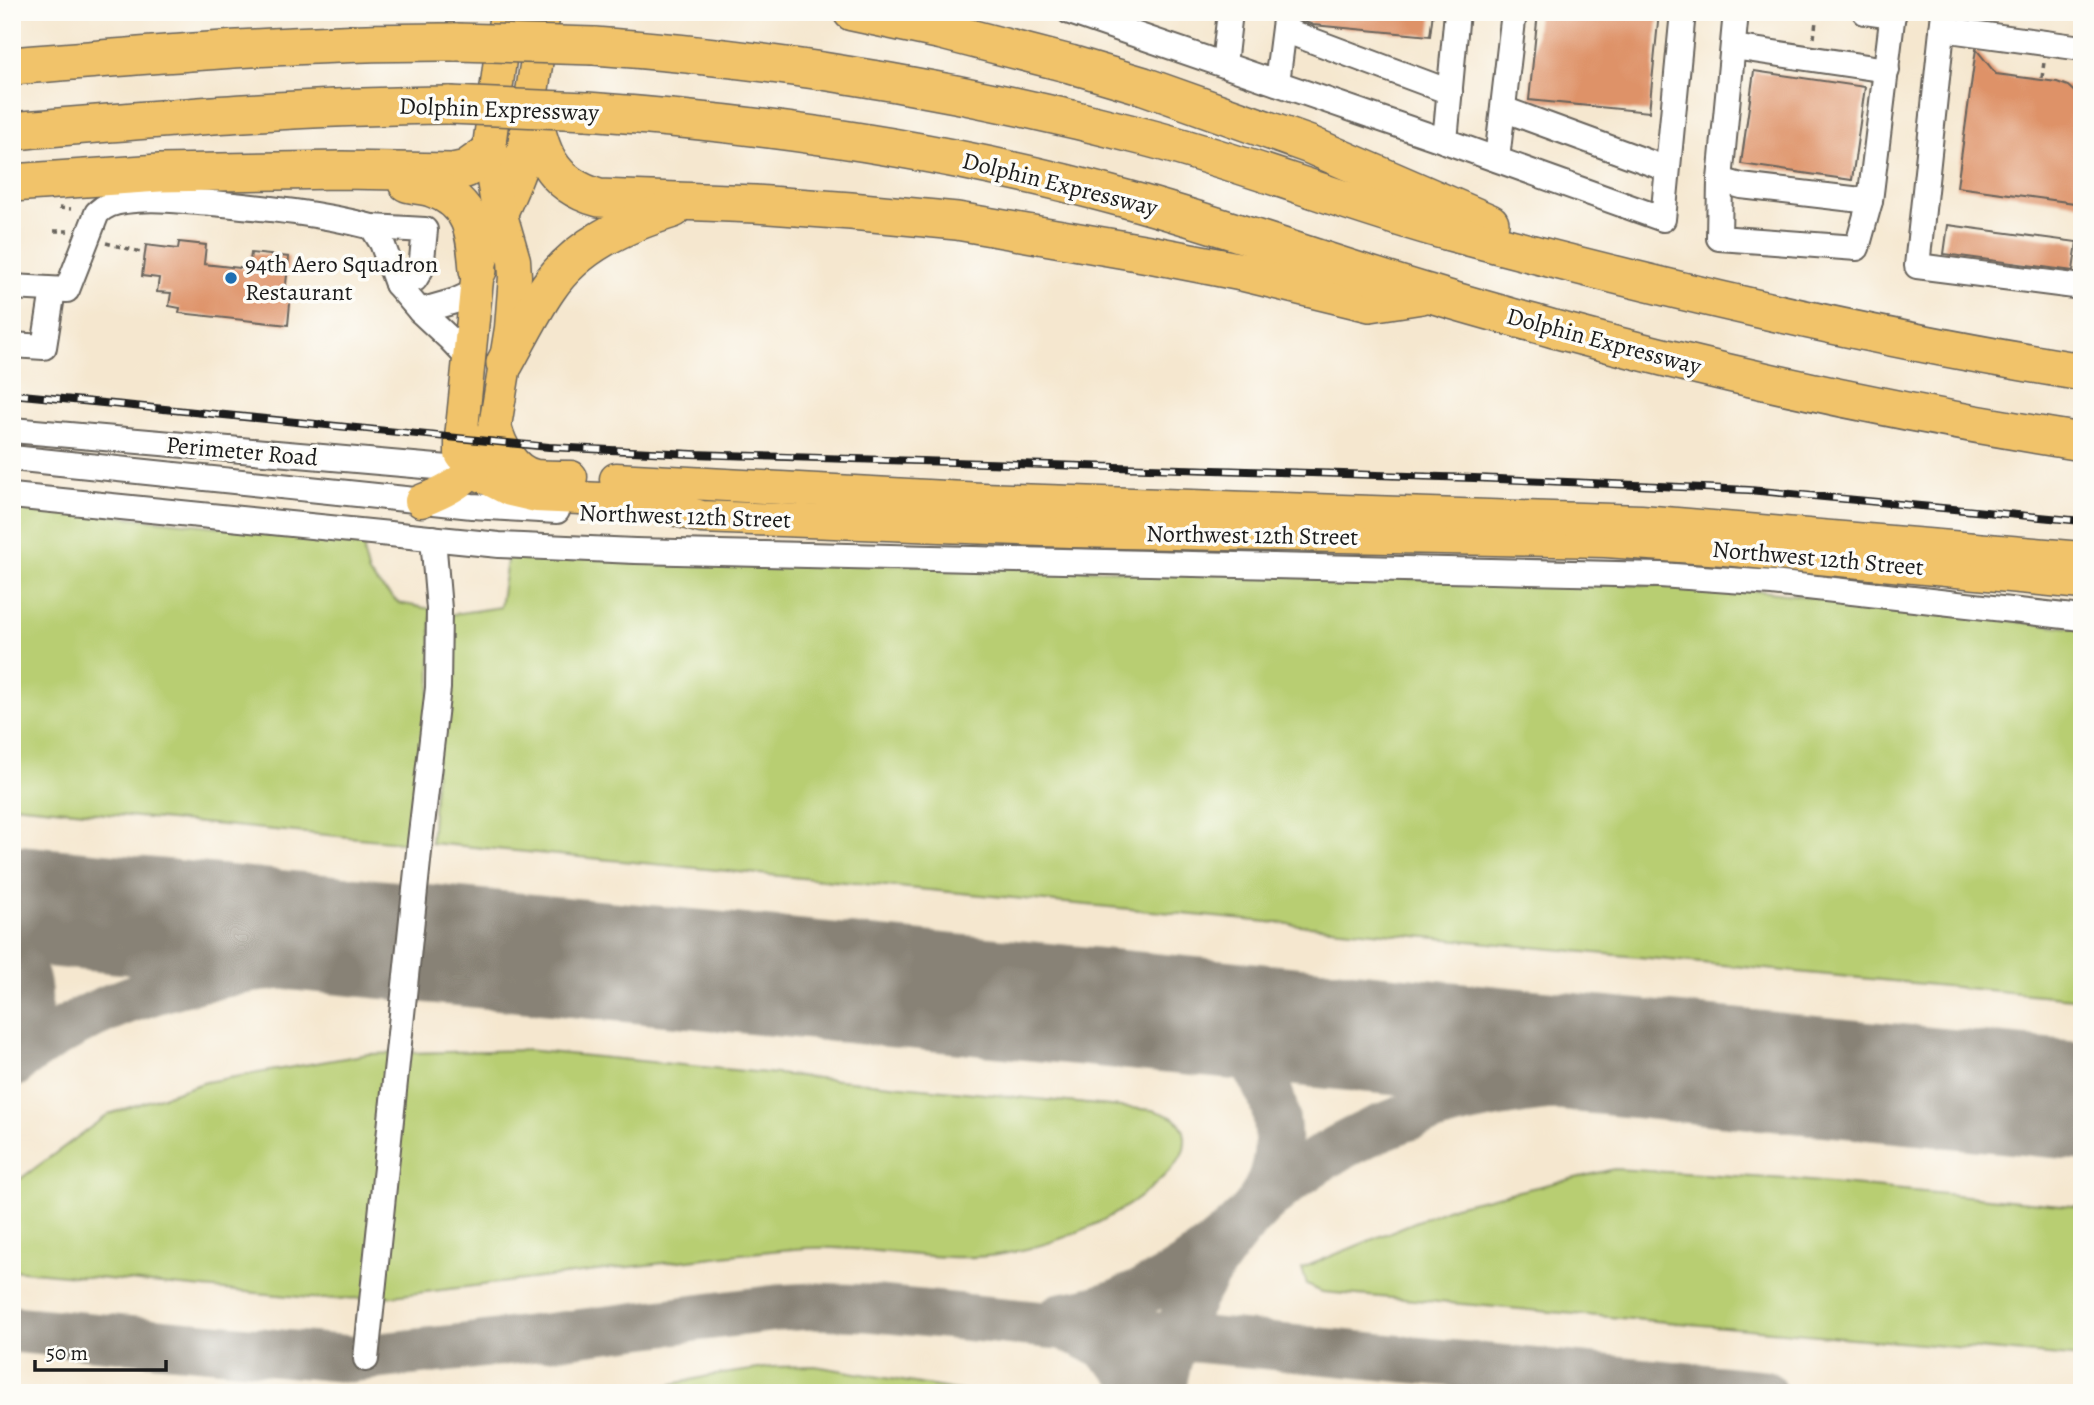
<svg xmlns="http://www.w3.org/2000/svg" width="2094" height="1405" viewBox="0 0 2094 1405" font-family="Alegreya,serif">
	<rect width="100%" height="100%" fill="#fdfcf7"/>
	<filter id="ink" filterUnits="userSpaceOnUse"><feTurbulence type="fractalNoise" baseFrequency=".0143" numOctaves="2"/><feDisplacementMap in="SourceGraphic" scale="14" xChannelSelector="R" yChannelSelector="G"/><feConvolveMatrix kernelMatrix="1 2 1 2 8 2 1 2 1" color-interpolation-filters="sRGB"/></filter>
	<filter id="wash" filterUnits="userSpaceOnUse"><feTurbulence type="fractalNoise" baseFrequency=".00686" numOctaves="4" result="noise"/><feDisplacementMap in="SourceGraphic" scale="28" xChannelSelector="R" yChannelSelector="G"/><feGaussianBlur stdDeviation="1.57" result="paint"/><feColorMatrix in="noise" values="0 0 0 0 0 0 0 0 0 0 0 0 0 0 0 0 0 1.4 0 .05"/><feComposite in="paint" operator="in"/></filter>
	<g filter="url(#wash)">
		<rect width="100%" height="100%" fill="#f5e7cf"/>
		<!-- green -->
		<g fill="#b8ce72" stroke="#6a7547" stroke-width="2">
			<polygon points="12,505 365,542 364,555 369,574 382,588 399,603 431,609 431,682 410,843 12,805"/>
			<polygon points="508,554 1660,585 1760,591 2082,629 2082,999 431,843 446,615 500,607"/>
			<path d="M526,1050L1152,1110C1168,1115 1183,1118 1185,1137C1186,1157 1175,1164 1163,1177C1121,1218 1061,1244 1003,1254C939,1265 873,1245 808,1248C748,1252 689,1260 629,1267C545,1278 461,1288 377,1298L321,1299L12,1270V1185L109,1114L206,1082L368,1054Z"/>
			<polygon points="1614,1169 1788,1179 2082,1207 2082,1358 1322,1292 1307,1285 1302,1268 1454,1206"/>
			<polygon points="815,1366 973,1393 634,1393 708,1376 773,1367"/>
		</g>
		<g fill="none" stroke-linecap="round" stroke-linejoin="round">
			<!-- taxiway -->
			<g stroke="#888276" stroke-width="47">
				<polyline points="12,911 151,917"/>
				<path d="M12,953C38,984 30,1023 12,1056"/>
				<path d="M12,1065C36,1044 65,1029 93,1015C227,952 376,959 519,965C593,968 667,971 742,974"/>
				<path d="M1061,1316C1125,1308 1184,1275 1231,1233C1240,1224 1250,1216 1257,1206C1292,1156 1282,1080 1232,1043C1212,1028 1188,1021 1164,1013"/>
				<polyline points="12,1329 350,1359 464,1347 777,1308 814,1306 868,1308 1763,1393"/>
				<path d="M1071,1330C1102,1341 1129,1362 1143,1393"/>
				<path d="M1162,1393C1170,1332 1198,1279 1236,1232C1371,1069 1616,1076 1808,1085C1871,1088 1935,1091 1998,1093"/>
			</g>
			<!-- runway -->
			<polyline stroke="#888276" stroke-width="119" points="12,904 2082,1101"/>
		</g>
		<g id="blocks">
			<!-- building -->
			<g fill="#de9267">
				<polygon points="1301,12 1433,12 1430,36 1313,25 1300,20"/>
				<polygon points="1538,12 1659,12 1649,112 1529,100"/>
				<polygon points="1976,49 1996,74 2057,82 2068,86 2081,98 2082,143 2076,180 2082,187 2082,204 1957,187"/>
				<polygon points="1754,71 1865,87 1852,180 1741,164"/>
				<polygon points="1948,225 2077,242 2073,271 1944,254"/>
				<polygon points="179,242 206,245 204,264 249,269 251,253 289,257 285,293 291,293 288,325 179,313 180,308 169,306 171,293 157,292 159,278 142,276 146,245 178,249"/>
			</g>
		</g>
	</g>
	<g filter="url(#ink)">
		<use href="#blocks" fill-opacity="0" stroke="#68635b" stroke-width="2"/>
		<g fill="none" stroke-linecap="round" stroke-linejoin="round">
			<!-- minor casing -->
			<g stroke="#68635b" stroke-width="28">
				<g id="minor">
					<polyline points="1070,12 1445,141 1457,12"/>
					<polyline points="1736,12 1720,180 1719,238 1857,248 1870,201 1893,12"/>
					<polyline points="1865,12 1893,16"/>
					<polyline points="1944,12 1917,266 2082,287"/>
					<polyline points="1942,29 2082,48"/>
					<polyline points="1284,30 1450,92"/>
					<polyline points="1733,47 1887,70"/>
					<polyline points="1224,64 1230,12"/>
					<polyline points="1277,83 1286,12"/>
					<polyline points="1503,109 1667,169"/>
					<polyline points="1445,141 1663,219 1683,12"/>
					<polyline points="1497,159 1514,12"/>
					<polyline points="1720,180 1741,186 1870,201"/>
					<polyline points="372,227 425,230 421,269 415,279 397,284"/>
					<path d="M12,287L67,290L97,213C105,205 114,202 125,201C153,197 184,201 212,203C265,208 320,213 372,227L382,243L397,284L420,311"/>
					<polyline points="12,345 44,347 53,290"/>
					<polyline points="469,359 450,339 420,311 455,301 475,292"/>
					<polyline points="12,430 482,471"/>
					<polyline points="12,458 472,506 557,511"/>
					<polyline points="12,496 499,545 635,551 1660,575 1772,583 2082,618"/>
					<polyline points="366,1359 420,842 438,688 439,609 433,538"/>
				</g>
			</g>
			<!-- major casing -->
			<g stroke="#68635b" stroke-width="35">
				<g id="major">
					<path d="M544,12L521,166C509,202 489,233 478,270L461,438V454L473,471L510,490L536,496L645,501L701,517L1071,531L1605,541L1724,549L2082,583"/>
					<path d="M495,426C500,446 513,472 536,476C547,477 560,477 571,477"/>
					<polyline points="616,479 982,499 1641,521 2082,558"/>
					<path d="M421,501C465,484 480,470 495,426L511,328L515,276L514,260L496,198L491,169L490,139L506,12"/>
				</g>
			</g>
			<!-- highway casing -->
			<g stroke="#68635b" stroke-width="40">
				<g id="highway">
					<polyline points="852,12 942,31 1070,64 1144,86 1310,145 1490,223"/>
					<path d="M594,46C782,59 963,90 1145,137C1249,164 1349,205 1453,233C1660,288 1870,338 2082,372"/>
					<path d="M12,66C161,54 308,41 457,42"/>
					<path d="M531,104C539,150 549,184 599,198L755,204L851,211L957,221L1149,254L1242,272L1370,303L1422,295"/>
					<path d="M587,111C769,124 950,150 1126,199C1228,227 1327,263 1428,293C1470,306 1512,317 1554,329C1728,376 1904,414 2082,442"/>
					<path d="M12,131C158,119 304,106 450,105"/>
					<polyline points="12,183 159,173 342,170 452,172 466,169 490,152"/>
					<path d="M407,183C416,186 425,185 434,189C473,203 475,234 478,270"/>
					<path d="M505,363C519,338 532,311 548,288C577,245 625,224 673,209"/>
				</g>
			</g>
			<!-- path -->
			<g stroke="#68635b" stroke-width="3.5" stroke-dasharray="5 5" stroke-linecap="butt">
				<polyline points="1814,38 1817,12"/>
				<polyline points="2042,78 2044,62"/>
				<polyline points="59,208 71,209"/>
				<polyline points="54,231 68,231"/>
				<polyline points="106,243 145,253"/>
			</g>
			<!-- minor -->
			<use href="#minor" stroke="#fff" stroke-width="24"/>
			<!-- major -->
			<use href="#major" stroke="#f1c36a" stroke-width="32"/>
			<!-- highway -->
			<use href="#highway" stroke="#f1c36a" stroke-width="37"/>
			<!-- rail casing -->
			<g stroke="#1c1c1c" stroke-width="8">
				<polyline id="rail" points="12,394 549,447 692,454 1474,478 1749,490 2082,521"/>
			</g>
			<!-- rail -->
			<use href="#rail" stroke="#fdfcf7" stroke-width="5" stroke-dasharray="16" stroke-linecap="butt"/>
			<!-- highway-bridge casing -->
			<g stroke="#68635b" stroke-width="40" stroke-linecap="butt">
				<g id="highway-bridge">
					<polyline points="457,42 594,46"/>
					<polyline points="450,105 587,111"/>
				</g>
			</g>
			<!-- highway-bridge -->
			<use href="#highway-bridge" stroke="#f1c36a" stroke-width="37"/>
		</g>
	</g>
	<!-- markers -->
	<circle fill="#1f6fb2" stroke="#fdfcf7" stroke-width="2.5" cx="231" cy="278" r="7"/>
	<g text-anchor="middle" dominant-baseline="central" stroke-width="7" stroke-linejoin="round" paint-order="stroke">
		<!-- street labels -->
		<g font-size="24" fill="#1c1c1c" stroke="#fdfcf7">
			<text transform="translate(499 109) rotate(2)">Dolphin Expressway</text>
			<text transform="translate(1060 184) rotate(14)">Dolphin Expressway</text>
			<text transform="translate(1604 341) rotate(15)">Dolphin Expressway</text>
			<text transform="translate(242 451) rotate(5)">Perimeter Road</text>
			<text transform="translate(685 516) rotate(2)">Northwest 12th Street</text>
			<text transform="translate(1252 535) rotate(1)">Northwest 12th Street</text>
			<text transform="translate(1818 558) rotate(5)">Northwest 12th Street</text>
		</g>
		<!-- poi labels -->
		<g font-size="24" fill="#1c1c1c" stroke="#fdfcf7" text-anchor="start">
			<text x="245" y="264">94th Aero Squadron<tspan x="245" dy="28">Restaurant</tspan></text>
		</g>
	</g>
	<!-- margin -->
	<rect width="2094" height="1405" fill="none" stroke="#fdfcf7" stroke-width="42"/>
	<!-- scale -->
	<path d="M35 1360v10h131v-10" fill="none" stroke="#1c1c1c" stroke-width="3.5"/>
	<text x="46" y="1360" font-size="21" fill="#1c1c1c" stroke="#fdfcf7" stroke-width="5" paint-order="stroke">50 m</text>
</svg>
